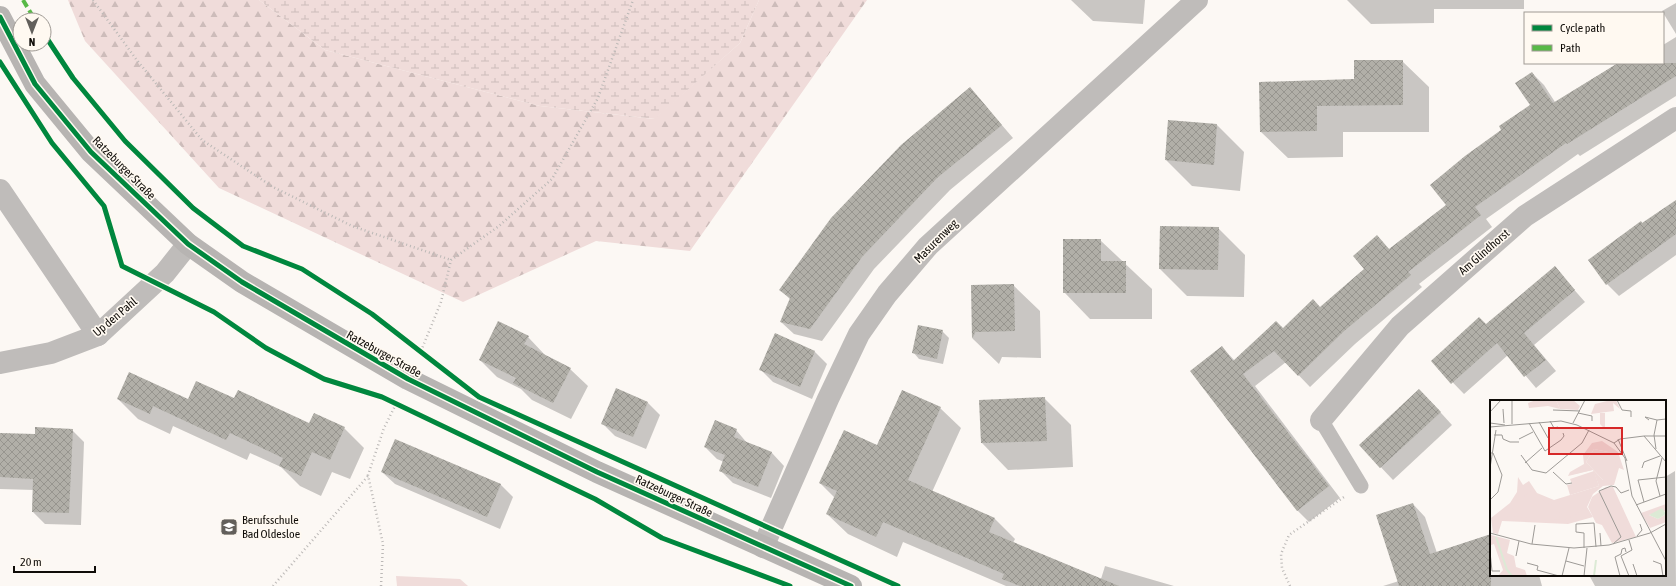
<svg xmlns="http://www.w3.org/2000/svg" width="1676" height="586" viewBox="0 0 1676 586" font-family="'Asap Condensed',sans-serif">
	<defs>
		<pattern id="forest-firs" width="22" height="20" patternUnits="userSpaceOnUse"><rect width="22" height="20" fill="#f0dcda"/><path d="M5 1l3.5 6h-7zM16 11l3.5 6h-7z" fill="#cdbcba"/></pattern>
		<pattern id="wetland-marsh" width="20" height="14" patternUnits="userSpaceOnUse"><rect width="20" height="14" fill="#f0dcda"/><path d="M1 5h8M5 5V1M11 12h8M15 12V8" fill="none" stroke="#cdbcba"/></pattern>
		<pattern id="building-cross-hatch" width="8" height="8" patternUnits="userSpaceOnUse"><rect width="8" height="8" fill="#b1afa8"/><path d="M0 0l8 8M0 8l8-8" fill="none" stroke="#97958f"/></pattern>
	</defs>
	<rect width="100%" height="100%" fill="#fcf8f4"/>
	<!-- grass -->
	<polygon fill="#f0dcda" points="396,576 460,579 468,586 397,586"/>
	<!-- forest -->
	<polygon fill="url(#forest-firs)" points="68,0 259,0 325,50 540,106 654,119 740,43 759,0 867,0 690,251 596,241 463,302 219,188 85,41"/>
	<!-- wetland -->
	<polygon fill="url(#wetland-marsh)" points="259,0 759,0 740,43 655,119 540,106 325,50"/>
	<!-- shadow -->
	<g fill="#0003">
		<polygon points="1071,0 1145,0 1143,24 1093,21"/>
		<polygon points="1347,0 1524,0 1524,9 1434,9 1434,23 1371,24"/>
		<polygon points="1676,3 1676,34 1662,11"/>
		<polygon points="1676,37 1676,96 1580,156 1578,154 1486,219 1492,227 1419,284 1422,287 1355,344 1310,387 1286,362 1255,386 1340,498 1309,522 1297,510 1222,347 1235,361 1283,329 1320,308 1366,269 1377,237 1390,250 1447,205 1503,130 1531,105 1532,73 1544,85 1555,102 1619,63 1663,63 1663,45"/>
		<polygon points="1402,61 1429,87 1429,132 1343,132 1343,157 1288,158 1261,132 1355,80"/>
		<polygon points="970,88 1013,138 950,190 874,269 822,341 794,334 781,322 791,300 780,290"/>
		<polygon points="1169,121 1217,125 1244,152 1240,191 1192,186 1166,160"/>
		<polygon points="1676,201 1676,255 1619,296 1607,284 1642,224"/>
		<polygon points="1161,227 1218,228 1245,255 1244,297 1187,296 1160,269"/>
		<polygon points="1100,240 1152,289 1152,319 1090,319 1064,292"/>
		<polygon points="1555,268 1585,302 1534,345 1556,371 1536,388 1508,355 1464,394 1432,361 1486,325"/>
		<polygon points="1013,285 1040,311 1041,358 1002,357 999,364 973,339 972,286"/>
		<polygon points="942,331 949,338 943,364 919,359 913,352"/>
		<polygon points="776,334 815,352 827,364 812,399 773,382 761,370"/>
		<polygon points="528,337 545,355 545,356 570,369 588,386 571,419 532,400 521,389 497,377 480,360"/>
		<polygon points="1044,398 1071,425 1073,467 1008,470 982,443"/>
		<polygon points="118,399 235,399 310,425 344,428 364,448 350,479 332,472 321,496 300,486 281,467 250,453 247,460 173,426 170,434 138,419"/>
		<polygon points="647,402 660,415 646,449 615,436 602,423"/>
		<polygon points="1431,402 1452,425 1393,480 1360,445"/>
		<polygon points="940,408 961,428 932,492 995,519 1015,539 1013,543 1101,579 1105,566 1174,586 1006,586 903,542 897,557 848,534 827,514 835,498 820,483"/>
		<polygon points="72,430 84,442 81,525 45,524 33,512 34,490 0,489 0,434 36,435"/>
		<polygon points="736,430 748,444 772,453 784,466 771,498 733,483 720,470 724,462 717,459 705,447"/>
		<polygon points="395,441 501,485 513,497 500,529 395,484 382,472"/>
		<polygon points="1675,471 1676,586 1595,586 1589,575 1665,575 1665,477"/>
		<polygon points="1413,504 1425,517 1437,553 1491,536 1491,575 1539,575 1542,586 1383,586 1399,581"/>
	</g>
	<!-- building -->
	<g fill="url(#building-cross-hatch)">
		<polygon points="1354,60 1403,60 1403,105 1317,106 1317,131 1260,132 1259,82 1354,79"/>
		<polygon points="1618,63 1676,63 1676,76 1567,144 1566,143 1475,207 1481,215 1408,272 1411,275 1343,332 1298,376 1274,351 1243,374 1329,486 1297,511 1190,371 1222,346 1233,361 1276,321 1283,328 1313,299 1320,307 1364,269 1353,256 1377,235 1389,249 1446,205 1430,185 1465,156 1501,130 1499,126 1530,105 1515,83 1532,72 1553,103"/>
		<polygon points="970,87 1002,125 937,178 862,257 810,329 780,322 790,298 779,290 831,218 901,145"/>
		<polygon points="1168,120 1217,124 1214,165 1165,160"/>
		<polygon points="1676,200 1676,234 1606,285 1588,260 1641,221 1642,223"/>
		<polygon points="1160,226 1219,227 1218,270 1159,269"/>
		<polygon points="1063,239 1101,239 1101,261 1126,261 1126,293 1063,293"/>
		<polygon points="1555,266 1575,290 1524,333 1546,360 1524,377 1497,343 1451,384 1431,361 1479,317 1486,324"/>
		<polygon points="1014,284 1015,331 976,332 976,331 972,339 971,285"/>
		<polygon points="498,321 529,336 524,344 571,368 553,403 513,383 516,378 479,360"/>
		<polygon points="918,325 943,330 937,359 912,353"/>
		<polygon points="775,333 815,351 800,387 759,370"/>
		<polygon points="129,372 188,399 196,381 234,398 238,390 309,423 314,413 345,427 330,460 312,452 301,476 279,466 283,458 230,433 226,440 153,406 150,414 117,399"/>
		<polygon points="616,388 648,402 633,437 601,424"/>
		<polygon points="1419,389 1441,412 1380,468 1359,445"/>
		<polygon points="902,390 941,407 908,480 995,518 989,532 1119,586 1020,586 1002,579 1004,574 883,522 876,537 826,514 837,491 819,483 844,430 877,445"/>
		<polygon points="1045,397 1047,441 981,443 979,400"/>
		<polygon points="715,420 737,429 734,437 772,452 758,487 719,471 725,455 704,447"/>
		<polygon points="35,427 73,429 69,513 32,512 33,479 0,477 0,433 35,434"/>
		<polygon points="395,439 501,484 487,517 381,472"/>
		<polygon points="1413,503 1430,554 1491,534 1491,586 1399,586 1376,515"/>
	</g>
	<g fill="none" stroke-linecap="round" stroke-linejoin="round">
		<!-- path -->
		<g stroke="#bbb8b6" stroke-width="2.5" stroke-dasharray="1 3" stroke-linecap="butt">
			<polyline points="93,0 136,59 202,140 273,187 352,226 451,260"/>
			<polyline points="421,351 441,302 451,260 499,226 552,179 598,98 633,0"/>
			<polyline points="273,586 368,476"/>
			<polyline points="381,586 383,544 368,475 384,428 396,404"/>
			<polyline points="1290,586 1282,568 1281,554 1289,535 1344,497"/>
		</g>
		<!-- lane -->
		<polyline stroke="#bfbcba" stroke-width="15" points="1321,420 1361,486"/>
		<!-- street -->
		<g stroke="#bfbcba" stroke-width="22">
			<polyline points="0,190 98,335"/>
			<polyline points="0,363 51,353 98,335 165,273 188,244"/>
			<polyline points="1321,420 1400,326 1525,216 1676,118"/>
			<polyline points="763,547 828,399 859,334 887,294 928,246 1197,0"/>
		</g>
		<!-- primary -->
		<polyline stroke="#b7b4b2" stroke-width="22" points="0,17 35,84 91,152 188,244 242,282 408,379 597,472 851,586"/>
		<!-- quiet -->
		<polyline stroke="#58b947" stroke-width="4" stroke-dasharray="8 4" stroke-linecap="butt" points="23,0 35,20"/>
		<!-- cycleway casing -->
		<g stroke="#fff9f1" stroke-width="8">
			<g id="cycleway">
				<polyline points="0,17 35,84 91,152 188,244 242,282 408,379 597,472 851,586"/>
				<polyline points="44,34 73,78 125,141 193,208 243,246 302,269 372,314 479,397 898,586"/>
				<polyline points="0,62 52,143 104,206 122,266 214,312 266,348 324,379 382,397 595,499 662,538 790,586"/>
			</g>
		</g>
		<!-- cycleway -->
		<use href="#cycleway" stroke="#00873e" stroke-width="5"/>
	</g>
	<!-- icons -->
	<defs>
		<g id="school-square" transform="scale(0.9)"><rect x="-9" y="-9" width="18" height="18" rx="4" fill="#625f5b" stroke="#fff9f1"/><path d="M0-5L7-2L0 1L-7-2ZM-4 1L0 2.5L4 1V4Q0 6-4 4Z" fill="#fff"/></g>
	</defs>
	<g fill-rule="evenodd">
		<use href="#school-square" x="229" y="527"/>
	</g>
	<g text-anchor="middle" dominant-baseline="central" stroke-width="3.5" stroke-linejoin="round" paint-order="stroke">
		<!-- street labels -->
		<g font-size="12" fill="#0f0c08" stroke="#fff9f1">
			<text transform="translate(124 168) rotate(45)">Ratzeburger Straße</text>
			<text transform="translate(936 241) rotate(-45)">Masurenweg</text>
			<text transform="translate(1484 252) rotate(-41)">Am Glindhorst</text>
			<text transform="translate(115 317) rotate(-40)">Up den Pahl</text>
			<text transform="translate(384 354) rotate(29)">Ratzeburger Straße</text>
			<text transform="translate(674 496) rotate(25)">Ratzeburger Straße</text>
		</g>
		<!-- poi labels -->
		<g font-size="12" fill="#0f0c08" stroke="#fff9f1" text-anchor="start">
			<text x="242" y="520">Berufsschule<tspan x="242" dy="14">Bad Oldesloe</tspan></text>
		</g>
	</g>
	<!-- overview -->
	<g transform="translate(1490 400)">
		<rect width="176" height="176" fill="#fcf8f4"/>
		<path d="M66,0H83L90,6L88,10L70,9ZM121,0H126L130,9L123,3L124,11L101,14L105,4ZM110,13H115V29L110,24ZM104,71L109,86L80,95L77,85L82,84L80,79Z" fill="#f0dcda"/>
		<path d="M46,0H66L70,9L58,6L39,8L38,3ZM112,41L128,52L134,70L129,68L124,85L113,86L103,94L97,107L103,117L78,124L12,121L8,134L3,133L1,118L20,103L27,92L28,77L33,85L39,81L47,93L64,100L109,86L103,70L78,76L80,72L94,64L93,55L102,43ZM104,49L118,52L113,80L96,62ZM176,104V111L159,115L168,119L176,114V122L160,128L151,113ZM1,135L20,140L17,153L24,156L26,167L35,170L37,176H8L13,170L4,144L1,145Z" fill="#f0dcda" fill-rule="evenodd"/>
		<path d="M104,49L118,52L126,58L125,74L113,80L96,62ZM96,68L102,70L80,75L87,69ZM42,91L55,102L64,105L69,103L70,120L16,116L22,109L25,98L33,97ZM101,93L97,105L87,114L74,120V101L77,98Z" fill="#f0dcda"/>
		<path d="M116,87H123L146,137L122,143L112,125L106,123L98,107L102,97Z" fill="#f0dcda"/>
		<path d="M172,108L176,114L168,119L159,115Z" fill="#dcead5"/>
		<path fill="none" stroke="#dcead5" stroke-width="2" d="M6,137L17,170L22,176M104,176L106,160"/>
		<path fill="none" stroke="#9d9a96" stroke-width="1" d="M22,0V24M127,0L132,10L141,11V17M13,9L14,23M63,10L90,11M0,12L11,0M88,13L102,16V21M159,20L155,17L167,20M60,21L64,28L68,27M49,22L58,38M0,23L15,25M39,23L55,51L71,40L74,36L73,33M83,23L95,0M0,27L71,21L87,25L124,43L135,58L142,96L176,161M4,35H12L13,39L20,42H29M154,36H176M29,39L43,32M128,39L137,61M124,43L130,39L154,36L176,62M166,49L164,35L167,20L176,19M0,53H3L12,75L8,92L0,100M31,55L42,70L56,73L92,43L99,30M35,63L52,48M0,68L6,30M152,68L154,62L170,56M63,72L76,84L82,83M170,96L166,81L172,58M154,102L148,80L176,77M146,105L176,94M0,133L41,144L84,148L119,145L160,133M110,133L111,146M160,133L176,124M147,136L152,130L150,124M42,144L45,125M123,144L131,137L109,91L121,86L126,87L131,93L139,90M94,148V133L86,132V124L104,123L106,147M0,152L2,171H10M26,156L29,141M76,161L94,166M163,161L171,164L173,176M37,163L48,166L47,170L69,176M143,164L147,176M72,176L79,148M94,176L97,148M130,176L125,157L131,154L132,149L135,148L136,152M139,176L131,156L142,150L139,140"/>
		<path fill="#d62828" fill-opacity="0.15" stroke="#d62828" stroke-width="2" d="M59,28H132V54H59Z"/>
		<rect width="176" height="176" fill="none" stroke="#0f0c08" stroke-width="2"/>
	</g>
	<!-- legend -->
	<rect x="1524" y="12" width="140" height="52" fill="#fff9f1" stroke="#9f9a94"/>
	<rect x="1532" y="25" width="20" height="6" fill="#00873e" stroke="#9f9a94"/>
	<text x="1560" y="32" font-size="12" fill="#0f0c08">Cycle path</text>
	<rect x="1532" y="45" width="20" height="6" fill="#58b947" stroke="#9f9a94"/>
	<text x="1560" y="52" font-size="12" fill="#0f0c08">Path</text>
	<!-- north arrow -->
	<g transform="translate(32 32) rotate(180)"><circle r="19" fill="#fff9f1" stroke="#9f9a94"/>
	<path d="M0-3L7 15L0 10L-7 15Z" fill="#625f5b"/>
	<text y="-6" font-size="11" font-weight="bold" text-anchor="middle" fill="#0f0c08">N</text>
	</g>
	<!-- scale -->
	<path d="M14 566v6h81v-6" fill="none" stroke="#0f0c08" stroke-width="2"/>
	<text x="20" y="566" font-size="12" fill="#0f0c08" stroke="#fff9f1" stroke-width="3" paint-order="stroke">20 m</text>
</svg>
